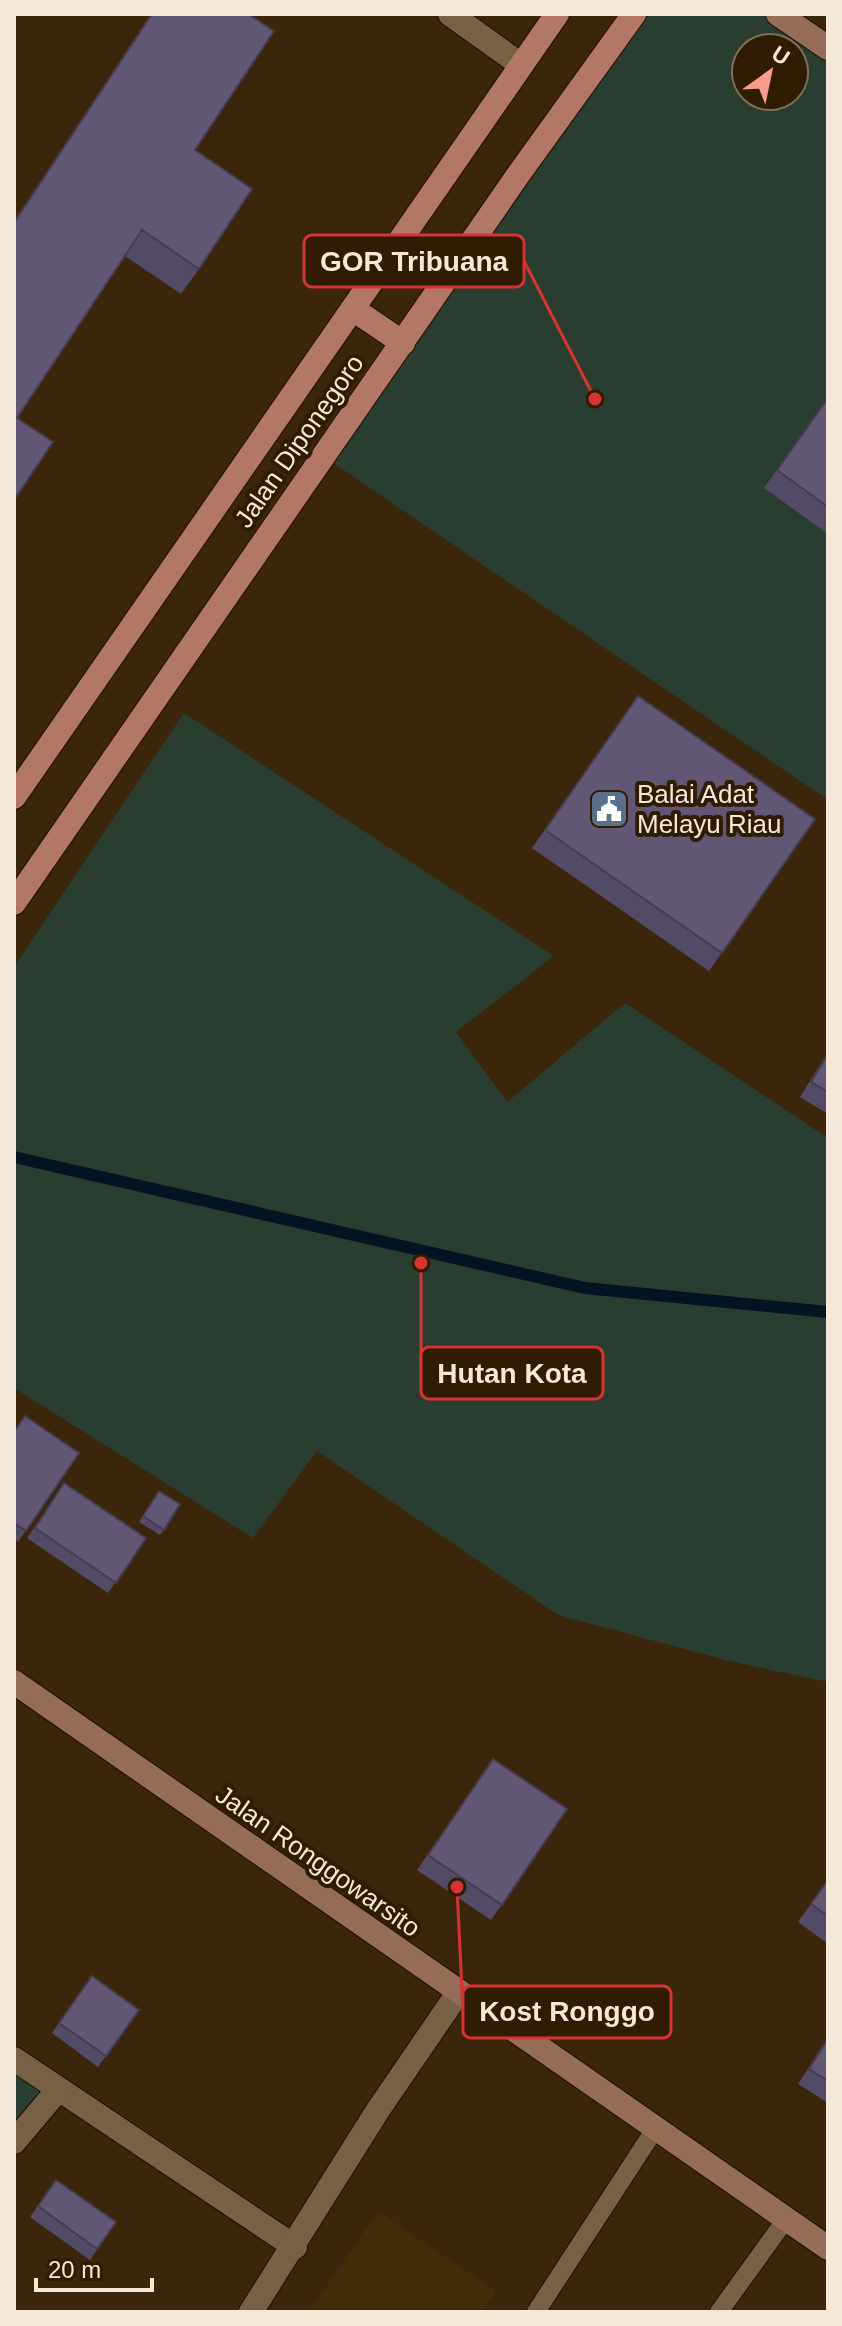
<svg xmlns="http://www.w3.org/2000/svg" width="842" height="2326" viewBox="0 0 842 2326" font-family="Arial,sans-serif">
	<rect width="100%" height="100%" fill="#3b260c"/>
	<!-- built -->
	<polygon fill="#432a08" points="378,2211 496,2291 482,2312 309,2312"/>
	<!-- park -->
	<g fill="#293d30" fill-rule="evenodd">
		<path d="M635,14H778L828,49V800L323,456ZM746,48H794V96H746Z"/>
		<polygon points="184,713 554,956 456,1032 507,1102 625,1003 828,1138 828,1682 729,1661 558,1615 317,1451 253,1538 14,1388 14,967"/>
		<polygon points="14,2059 57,2091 14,2142"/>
	</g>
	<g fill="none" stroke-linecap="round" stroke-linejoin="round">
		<!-- stream -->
		<polyline stroke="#001422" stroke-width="12" points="14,1157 585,1288 828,1312"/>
		<!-- lane casing -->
		<g stroke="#210e00" stroke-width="20">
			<g id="lane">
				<polyline points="536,2312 655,2129"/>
				<polyline points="719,2312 786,2219"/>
			</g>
		</g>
		<!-- street casing -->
		<g stroke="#210e00" stroke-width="26">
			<g id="street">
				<polyline points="450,14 521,65"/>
				<polyline points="14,2059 295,2247"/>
				<polyline points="14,2142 57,2091"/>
				<polyline points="251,2312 378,2110 458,1993"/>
			</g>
		</g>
		<!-- secondary casing -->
		<g stroke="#210e00" stroke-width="26">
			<g id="secondary">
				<polyline points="778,14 828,48"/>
				<polyline points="14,1682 828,2248"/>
			</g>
		</g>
		<!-- primary casing -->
		<g stroke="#210e00" stroke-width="26">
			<g id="primary">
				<polyline points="353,309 403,343"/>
				<polyline points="14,797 557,14"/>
				<polyline points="14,903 518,175 634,14"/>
			</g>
		</g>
		<!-- lane -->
		<use href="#lane" stroke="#786045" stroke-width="18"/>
		<!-- street -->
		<use href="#street" stroke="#786045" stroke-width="24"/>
		<!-- secondary -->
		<use href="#secondary" stroke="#956c55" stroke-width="24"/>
		<!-- primary -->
		<use href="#primary" stroke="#b37765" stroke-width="24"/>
	</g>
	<!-- wall -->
	<g fill="#534b65">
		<polygon points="151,14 248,14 195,150 199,269 181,294 125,256 17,418 14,500 14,221"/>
		<polygon points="828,398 828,534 764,488"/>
		<polygon points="638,696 815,819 709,971 532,848"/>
		<polygon points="828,1052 828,1114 800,1097"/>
		<polygon points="14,1432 79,1453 18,1542 14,1539"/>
		<polygon points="64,1483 146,1538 108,1593 27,1538"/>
		<polygon points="159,1491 180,1504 160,1535 139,1522"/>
		<polygon points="493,1759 567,1809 491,1920 417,1870"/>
		<polygon points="828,1880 828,1944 798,1922"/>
		<polygon points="92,1976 139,2010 98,2067 52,2033"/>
		<polygon points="828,2037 828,2103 798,2084"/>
		<polygon points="56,2180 116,2222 90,2260 30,2217"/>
	</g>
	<!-- building -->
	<g fill="#615775" stroke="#443d52" stroke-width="2">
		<polygon points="152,14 248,14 274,31 195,150 252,189 199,269 142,230 17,418 53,442 14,500 14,223"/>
		<polygon points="828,398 828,507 777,470"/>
		<polygon points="638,696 815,819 722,953 545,830"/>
		<polygon points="828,1054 828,1092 811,1082"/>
		<polygon points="25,1416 79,1453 26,1531 14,1523 14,1432"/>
		<polygon points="64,1483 146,1538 116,1583 35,1528"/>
		<polygon points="159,1491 180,1504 164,1530 143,1516"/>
		<polygon points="493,1759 567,1809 502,1905 428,1855"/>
		<polygon points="828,1880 828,1916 811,1904"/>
		<polygon points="92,1976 139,2010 106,2056 59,2023"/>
		<polygon points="828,2039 828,2081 809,2069"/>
		<polygon points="56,2180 116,2222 97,2249 38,2206"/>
	</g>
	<!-- icons -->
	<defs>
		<g id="civic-square" transform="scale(2)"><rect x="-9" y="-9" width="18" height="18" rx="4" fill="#5c6f8a" stroke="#301c03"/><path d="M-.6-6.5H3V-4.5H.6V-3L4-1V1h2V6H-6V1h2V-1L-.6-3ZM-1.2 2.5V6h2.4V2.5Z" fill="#fff"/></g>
	</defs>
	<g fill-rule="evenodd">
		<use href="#civic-square" x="609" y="809"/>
	</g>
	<g text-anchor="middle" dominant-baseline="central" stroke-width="8" stroke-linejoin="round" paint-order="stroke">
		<!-- street labels -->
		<g font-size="26" fill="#f6e8d9" stroke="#301c03">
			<text transform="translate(299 441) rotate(-55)">Jalan Diponegoro</text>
			<text transform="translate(318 1861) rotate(35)">Jalan Ronggowarsito</text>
		</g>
		<!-- poi labels -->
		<g font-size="26" fill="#f6e8d9" stroke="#301c03" text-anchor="start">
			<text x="637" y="794">Balai Adat<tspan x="637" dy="30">Melayu Riau</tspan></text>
		</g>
	</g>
	<!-- callouts -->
	<path fill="none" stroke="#d83231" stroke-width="3" d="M595 399L524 261M421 1263L421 1373M457 1887L463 2012"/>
	<g fill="#d83231" stroke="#301c03" stroke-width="3">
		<circle cx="595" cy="399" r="8"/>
		<circle cx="421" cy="1263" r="8"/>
		<circle cx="457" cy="1887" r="8"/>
	</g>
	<g fill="#301c03" stroke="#d83231" stroke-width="3">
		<rect x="304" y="235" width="220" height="52" rx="8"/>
		<rect x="421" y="1347" width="182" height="52" rx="8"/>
		<rect x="463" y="1986" width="208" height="52" rx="8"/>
	</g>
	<g font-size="28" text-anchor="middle" font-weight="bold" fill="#f6e8d9">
		<text x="414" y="271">GOR Tribuana</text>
		<text x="512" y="1383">Hutan Kota</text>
		<text x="567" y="2021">Kost Ronggo</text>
	</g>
	<!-- border -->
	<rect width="842" height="2326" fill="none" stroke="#f6e8d9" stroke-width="32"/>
	<!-- north arrow -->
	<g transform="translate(770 72) rotate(33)"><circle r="38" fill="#301c03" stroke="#7f6e59" stroke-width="2"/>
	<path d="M0-6L14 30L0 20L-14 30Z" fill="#f59d8e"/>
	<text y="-12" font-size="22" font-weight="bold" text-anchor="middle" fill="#f6e8d9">U</text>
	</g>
	<!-- scale -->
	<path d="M36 2278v12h116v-12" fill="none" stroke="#f6e8d9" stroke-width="4"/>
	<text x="48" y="2278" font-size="24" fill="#f6e8d9" stroke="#301c03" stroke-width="6" paint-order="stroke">20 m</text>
</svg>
